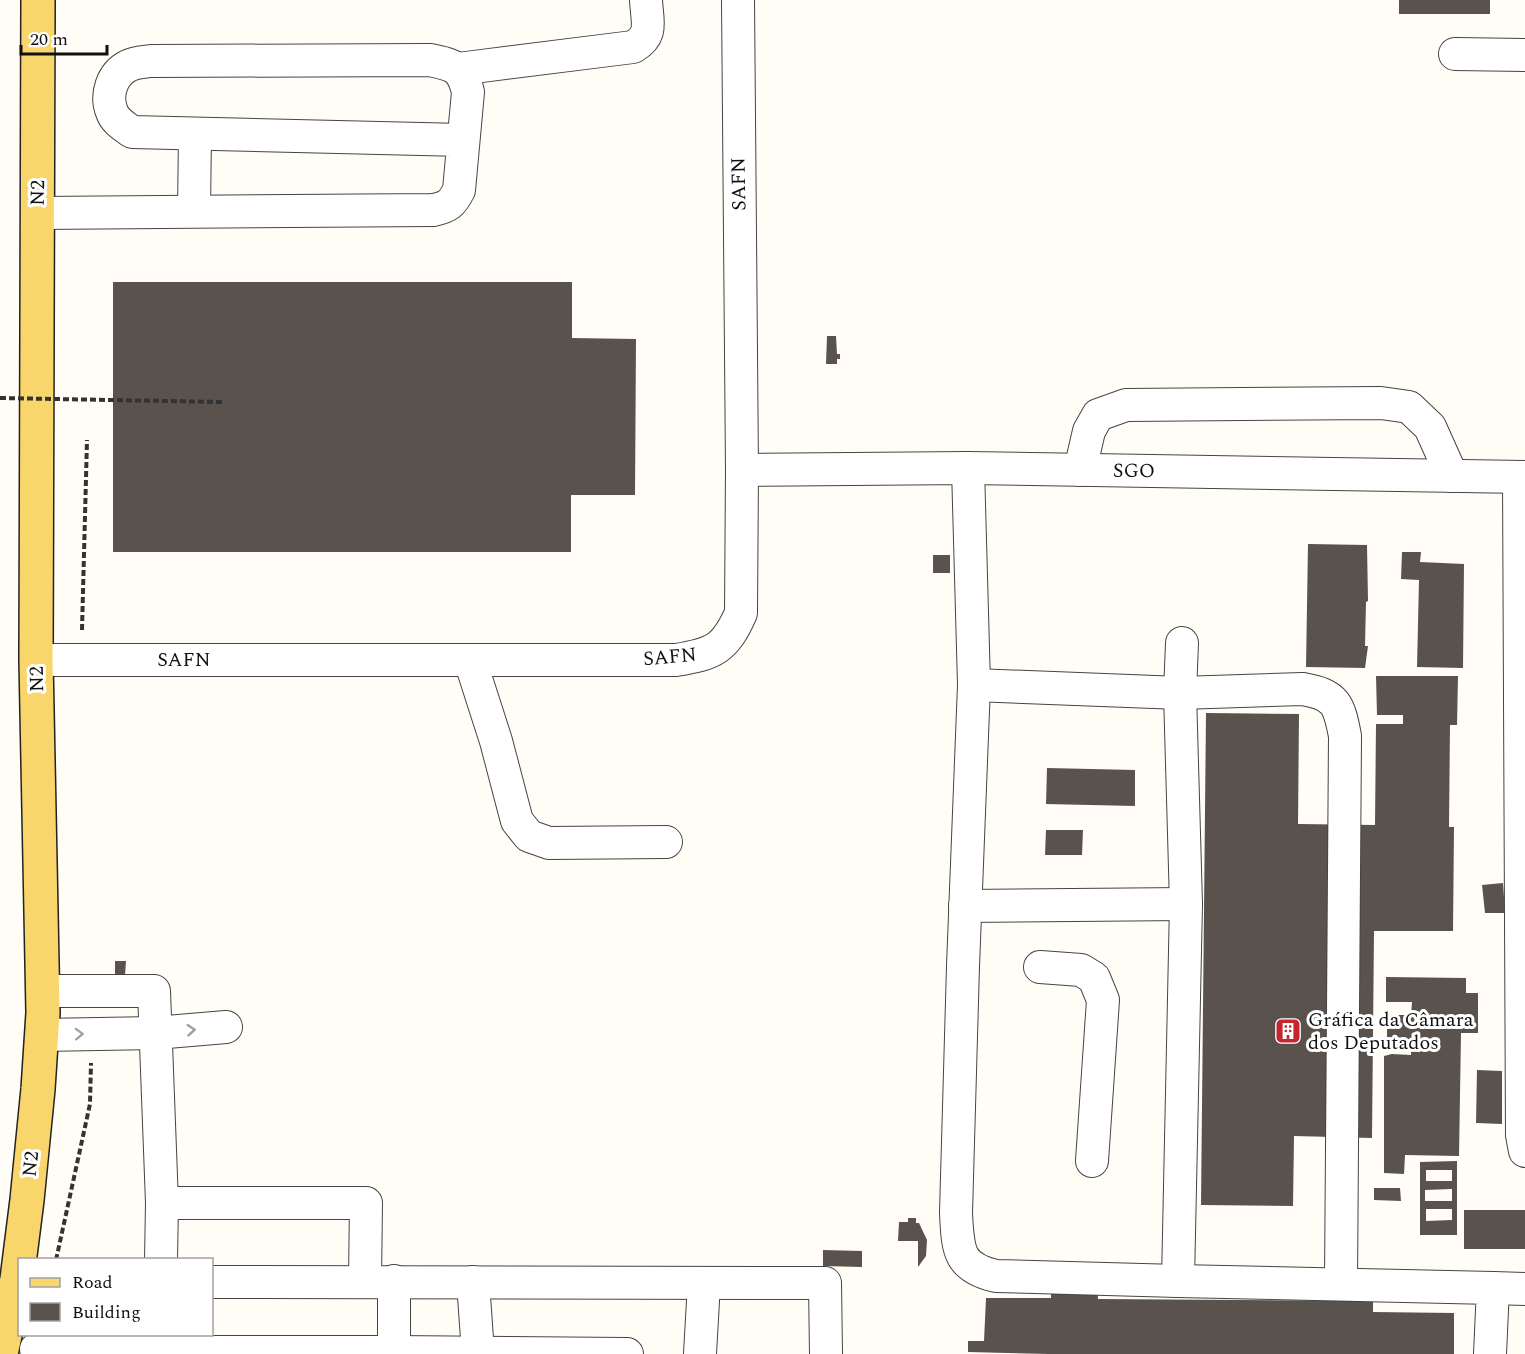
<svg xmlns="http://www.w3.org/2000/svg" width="1525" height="1354" viewBox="0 0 1525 1354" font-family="Spectral,serif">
	<rect width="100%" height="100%" fill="#fffdf5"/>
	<!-- building -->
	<g fill="#5a524d" fill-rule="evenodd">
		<rect x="1399" y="0" width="91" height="14"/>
		<polygon points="113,282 572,282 572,338 636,339 635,495 571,495 571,552 113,552"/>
		<polygon points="827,336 836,336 837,354 840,354 840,359 837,359 837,364 826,364"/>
		<polygon points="1308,544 1367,545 1368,601 1366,602 1365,646 1368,646 1365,668 1306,667"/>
		<polygon points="1402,552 1421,552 1420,562 1464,564 1463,668 1417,667 1419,580 1401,579"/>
		<rect x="933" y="555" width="17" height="18"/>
		<polygon points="1376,676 1458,676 1457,725 1450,725 1449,827 1454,827 1453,931 1374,931 1372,1138 1294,1136 1293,1206 1201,1205 1206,713 1299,714 1298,824 1375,825 1376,724 1403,724 1403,715 1377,715"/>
		<polygon points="1047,768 1135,770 1135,806 1046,804"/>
		<polygon points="1046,830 1083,830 1082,855 1045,855"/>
		<polygon points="1503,883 1505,913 1485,913 1482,885"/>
		<polygon points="115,961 126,961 125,975 115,975"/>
		<polygon points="1386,977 1466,978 1466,993 1478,993 1478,1033 1461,1033 1459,1156 1405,1155 1404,1174 1384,1173 1384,1056 1392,1054 1411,1055 1411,1051 1387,1051 1387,1015 1411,1015 1412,1002 1386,1002"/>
		<polygon points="1477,1070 1502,1071 1502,1124 1476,1123"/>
		<path d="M1457,1161V1235H1420V1162ZM1426,1170H1452V1181H1426ZM1452,1189V1201H1425V1190ZM1426,1209H1452V1220L1426,1221Z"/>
		<polygon points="1374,1188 1400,1188 1401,1201 1374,1200"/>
		<rect x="1464" y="1210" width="61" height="39"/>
		<polygon points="908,1218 916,1218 916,1223 919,1223 927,1240 926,1256 918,1267 918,1241 898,1241 899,1222 908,1222"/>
		<polygon points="823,1250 862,1251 862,1267 823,1266"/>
		<polygon points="1051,1284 1097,1284 1098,1299 1373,1301 1373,1312 1454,1313 1454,1354 1049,1354 968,1352 968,1341 984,1341 986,1298 1051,1298"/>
	</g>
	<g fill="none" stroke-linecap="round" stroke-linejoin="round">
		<!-- minor casing -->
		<g stroke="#444" stroke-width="34">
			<g id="minor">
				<polyline points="1455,54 1525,55"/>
				<path d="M458,69L633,47C654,35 647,22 646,0"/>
				<polyline points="194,211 195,134"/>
				<path d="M38,213L433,210C448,207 452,204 459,190L468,92C462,67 454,65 430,60L151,61C144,62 135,62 128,66C112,74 105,95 112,112C115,121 124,126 132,132L463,140"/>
				<path d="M968,468L974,685L963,966L956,1213C958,1249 957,1267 996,1276L1178,1281L1493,1288L1490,1354"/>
				<polyline points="742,470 968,468 1525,477"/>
				<polyline points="1080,470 1089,431 1098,415 1126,405 1381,403 1409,407 1430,427 1452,476"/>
				<polyline points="1519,477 1522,1135 1525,1151"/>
				<path d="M36,660H676C714,654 725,649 741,613L742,470L738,0"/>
				<polyline points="470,660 496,741 517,821 529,836 549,843 666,842"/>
				<path d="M974,685L1180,693L1303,689C1336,695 1339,704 1345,736L1341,1284"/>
				<polyline points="965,906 1186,904"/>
				<polyline points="1040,967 1081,970 1094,978 1103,1000 1092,1161"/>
				<polyline points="43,991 154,991 162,1203 161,1260"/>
				<polyline points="42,1035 155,1033 226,1027"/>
				<polyline points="162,1203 366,1203 365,1281"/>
				<polyline points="1178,1281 1186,904 1180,693 1182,643"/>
				<polyline points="212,1282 825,1283 826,1354"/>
				<polyline points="473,1282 478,1353"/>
				<polyline points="1493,1288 1525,1289"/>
				<polyline points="36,1349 95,1352 394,1352 627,1354"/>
				<polyline points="394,1352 394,1281"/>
				<polyline points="700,1354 704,1283"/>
			</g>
		</g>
		<!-- major casing -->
		<g stroke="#222" stroke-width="36">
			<polyline id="major" points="1,1354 17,1279 27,1200 38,1089 43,1013 36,660 38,0"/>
		</g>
		<!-- path -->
		<g stroke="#333" stroke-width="4" stroke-dasharray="6 3" stroke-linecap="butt">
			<polyline points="82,630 87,440"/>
			<polyline points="56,1260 90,1104 91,1063"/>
		</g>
		<!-- minor -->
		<use href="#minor" stroke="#fff" stroke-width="32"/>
		<!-- major -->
		<use href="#major" stroke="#f9d66b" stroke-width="33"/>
		<!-- path-bridge -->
		<polyline stroke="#333" stroke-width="4" stroke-dasharray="6 3" stroke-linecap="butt" points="0,398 222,402"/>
	</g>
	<!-- one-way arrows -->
	<defs><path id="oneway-chevron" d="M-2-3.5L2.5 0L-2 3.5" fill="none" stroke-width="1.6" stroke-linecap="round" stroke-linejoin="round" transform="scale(1.5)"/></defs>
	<g stroke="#a0a0a0">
		<use href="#oneway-chevron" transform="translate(191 1030) rotate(-4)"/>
		<use href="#oneway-chevron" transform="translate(79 1034) rotate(-2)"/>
	</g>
	<!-- icons -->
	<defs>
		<g id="building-square" transform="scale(1.35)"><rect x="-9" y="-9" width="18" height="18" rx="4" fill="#c4262e" stroke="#fff"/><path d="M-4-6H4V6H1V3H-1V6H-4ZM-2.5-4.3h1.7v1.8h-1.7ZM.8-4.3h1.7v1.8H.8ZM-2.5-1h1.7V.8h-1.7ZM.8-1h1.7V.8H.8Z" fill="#fff"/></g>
	</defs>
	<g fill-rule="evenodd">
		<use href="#building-square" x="1288" y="1031"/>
	</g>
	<g text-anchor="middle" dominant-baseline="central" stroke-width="6" stroke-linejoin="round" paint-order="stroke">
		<!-- street labels -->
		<g font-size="20" fill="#111" stroke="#fff">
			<text transform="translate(739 184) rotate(-91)">SAFN</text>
			<text transform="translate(38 193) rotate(-89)">N2</text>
			<text transform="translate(1134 471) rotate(1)">SGO</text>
			<text transform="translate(670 657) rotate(-5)">SAFN</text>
			<text x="184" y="660">SAFN</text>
			<text transform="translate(37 679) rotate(-91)">N2</text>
			<text transform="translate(31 1164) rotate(-84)">N2</text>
		</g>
		<!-- poi labels -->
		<g font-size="20" fill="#111" stroke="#fff" text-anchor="start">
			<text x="1308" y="1020">Gráfica da Câmara<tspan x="1308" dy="23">dos Deputados</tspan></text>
		</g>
	</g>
	<!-- legend -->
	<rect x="18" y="1258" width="195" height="78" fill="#ffffff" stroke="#a0a0a0" stroke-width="1.5"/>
	<rect x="30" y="1278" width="30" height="9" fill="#f9d66b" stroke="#a0a0a0" stroke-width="1.5"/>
	<text x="72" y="1288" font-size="18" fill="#111111">Road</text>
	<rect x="30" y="1303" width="30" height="18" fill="#5a524d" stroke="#a0a0a0" stroke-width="1.5"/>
	<text x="72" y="1318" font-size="18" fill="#111111">Building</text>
	<!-- scale -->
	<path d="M21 45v9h86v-9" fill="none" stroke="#111111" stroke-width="3"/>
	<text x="30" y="45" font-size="18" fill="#111111" stroke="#ffffff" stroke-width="4.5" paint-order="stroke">20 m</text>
</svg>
